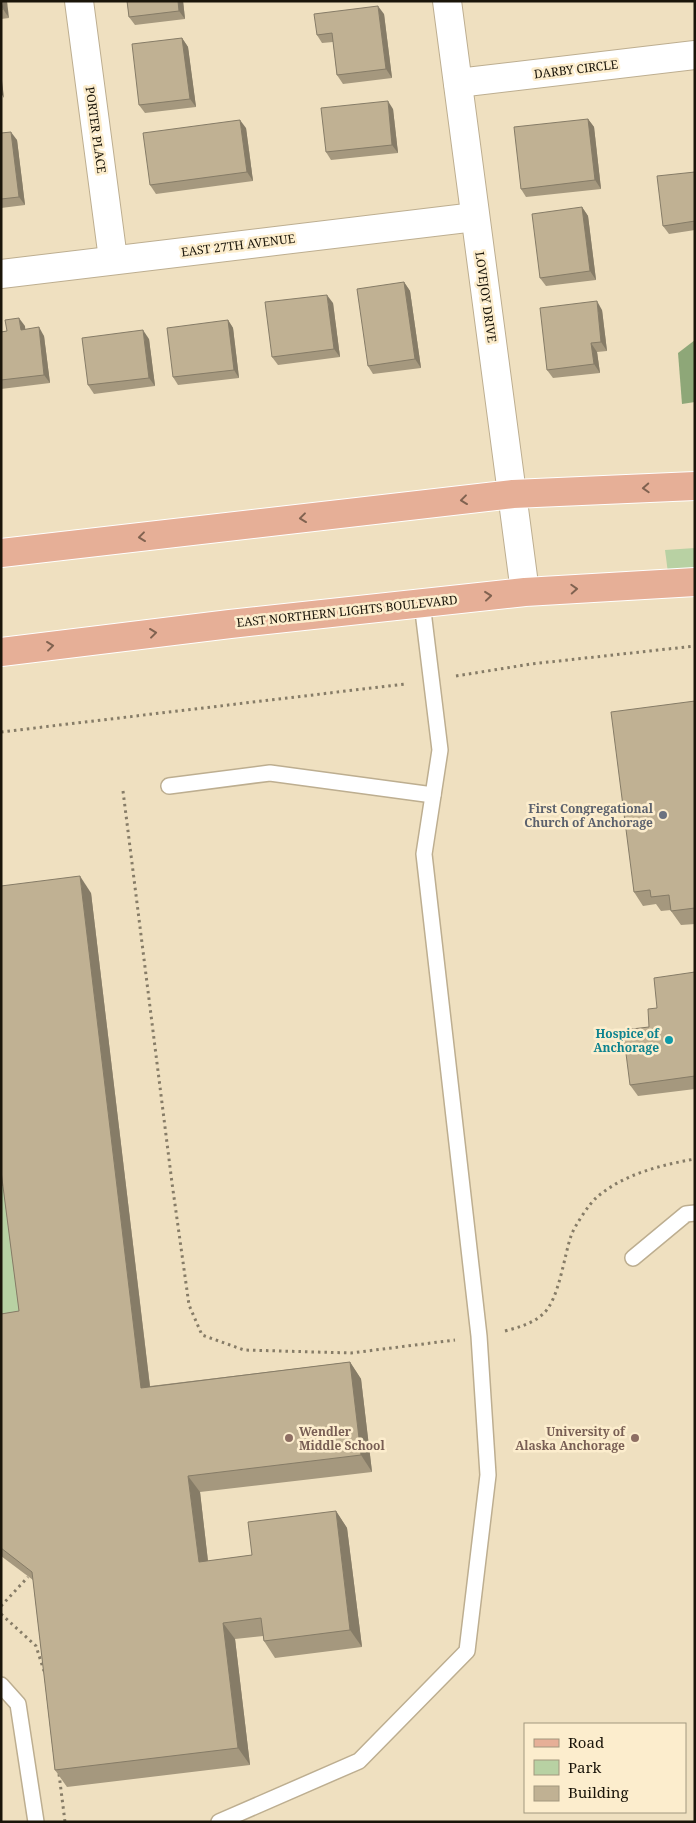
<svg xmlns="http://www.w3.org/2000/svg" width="696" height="1823" viewBox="0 0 696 1823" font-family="'Noto Serif',serif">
	<rect width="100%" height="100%" fill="#efe0c0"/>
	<!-- green -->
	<g fill="#b8d1a3">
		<polygon points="695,548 695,572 668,573 665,550"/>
		<polygon points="13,1185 31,1328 1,1332 1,1186"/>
	</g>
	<!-- forest -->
	<polygon fill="#8ea778" points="695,340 695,402 682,404 678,353"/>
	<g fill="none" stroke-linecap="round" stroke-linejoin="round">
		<!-- lane casing -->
		<g stroke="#bdae90" stroke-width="18">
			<g id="lane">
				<polyline points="169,786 270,773 433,795"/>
				<polyline points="633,1258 686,1214 695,1213"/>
				<polyline points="1,1685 18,1704 36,1822"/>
				<polyline points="219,1822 359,1761 467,1651 488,1475 479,1336 424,854 440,750 422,603"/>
			</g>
		</g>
		<!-- street casing -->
		<g stroke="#bdae90" stroke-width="30">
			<g id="street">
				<polyline points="79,1 113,259"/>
				<polyline points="447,1 525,592"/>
				<polyline points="458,83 695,55"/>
				<polyline points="1,274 475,217"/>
			</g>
		</g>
		<!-- primary casing -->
		<g stroke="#fff" stroke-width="30">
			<g id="primary">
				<polyline points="1,553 513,494 695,486"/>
				<polyline points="1,652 230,624 525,592 695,582"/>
			</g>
		</g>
		<!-- path -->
		<g stroke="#867c67" stroke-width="3" stroke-dasharray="2.5 4" stroke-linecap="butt">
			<polyline points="456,676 531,664 695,646"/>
			<polyline points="1,732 405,684"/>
			<polyline points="123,791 172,1183 189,1305 202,1335 244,1350 351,1353 455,1340"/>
			<path d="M505,1331C519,1327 532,1324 543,1314C559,1300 564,1256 571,1236C574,1227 589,1204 596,1198C623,1174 661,1165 695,1159"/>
			<polyline points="1,1606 28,1577"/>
			<polyline points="1,1614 36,1646 44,1671"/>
			<polyline points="59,1774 65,1822"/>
		</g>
		<!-- lane -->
		<use href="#lane" stroke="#fff" stroke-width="15"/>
		<!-- street -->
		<use href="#street" stroke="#fff" stroke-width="28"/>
		<!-- primary -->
		<use href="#primary" stroke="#e6af97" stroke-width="28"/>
	</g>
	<!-- wall -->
	<g fill="#a5987e">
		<polygon points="1,1 9,18 1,19"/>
		<polygon points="127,1 183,1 185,19 135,25 129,17"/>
		<polygon points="384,14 392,78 343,84 337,75 333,42 322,43 317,35"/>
		<polygon points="182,38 188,47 196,107 145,113 139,105"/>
		<polygon points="393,109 398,153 331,160 326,152"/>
		<polygon points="588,119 594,127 601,189 526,197 521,189"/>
		<polygon points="246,128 253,181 156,194 150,185"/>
		<polygon points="1,133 17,140 25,205 1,208"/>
		<polygon points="695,172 695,230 669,234 663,226"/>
		<polygon points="582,207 588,216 596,280 546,286 540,278"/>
		<polygon points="404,282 410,291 421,368 373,374 368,366"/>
		<polygon points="333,303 340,357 278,365 272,357"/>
		<polygon points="602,310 607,351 597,352 600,373 553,378 547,370"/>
		<polygon points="228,320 233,328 239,378 178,385 173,377"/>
		<polygon points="25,326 25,329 44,336 50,383 1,389 1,332 7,331"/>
		<polygon points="149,339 155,386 94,394 88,385"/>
		<polygon points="695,701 695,924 681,925 671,911 671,910 661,911 656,904 643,906 634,892"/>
		<polygon points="1,886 91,893 150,1386 350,1362 361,1379 372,1472 200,1492 208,1561 252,1555 336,1511 347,1528 362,1647 275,1658 264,1641 263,1636 235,1639 250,1765 67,1787 55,1770 33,1580 1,1556 1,1314 19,1311 3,1186 1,1186"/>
		<polygon points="695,972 695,1089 638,1096 630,1085 649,1027 657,1008"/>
	</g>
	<!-- shaded-wall -->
	<g fill="#867c67">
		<polygon points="2,1 7,1 9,18 3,9"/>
		<polygon points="178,1 183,1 185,19 179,11"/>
		<polygon points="378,6 384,14 392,78 386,69"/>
		<polygon points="182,38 188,47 196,107 190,99"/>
		<polygon points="1,72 4,98 1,93"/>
		<polygon points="388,101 393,109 398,153 392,145"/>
		<polygon points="588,119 594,127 601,189 595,180"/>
		<polygon points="240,120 246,128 253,181 247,172"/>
		<polygon points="11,132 17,140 25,205 19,197"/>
		<polygon points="582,207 588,216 596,280 590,271"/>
		<polygon points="404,282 410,291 421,368 415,359"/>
		<polygon points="327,295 333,303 340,357 334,349"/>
		<polygon points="597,301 602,310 607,351 601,342"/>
		<polygon points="19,318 25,326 26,338 21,330"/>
		<polygon points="228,320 233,328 239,378 234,370"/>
		<polygon points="39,327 44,336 50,383 44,375"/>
		<polygon points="143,330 149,339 155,386 149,378"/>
		<polygon points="591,343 597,352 600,373 594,364"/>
		<polygon points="80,876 91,893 152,1404 141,1388"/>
		<polygon points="350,1362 361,1379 372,1472 361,1455"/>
		<polygon points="188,1476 200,1492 210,1579 199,1562"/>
		<polygon points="336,1511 347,1528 362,1647 350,1630"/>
		<polygon points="223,1623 235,1639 250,1765 238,1748"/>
	</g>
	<!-- building -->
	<g fill="#c0b193" stroke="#867c67">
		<polygon points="1,1 3,9 1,10"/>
		<polygon points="127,1 178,1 179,11 129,17"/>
		<polygon points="378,6 386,69 337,75 332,33 317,35 314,14"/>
		<polygon points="182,38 190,99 139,105 132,44"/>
		<polygon points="388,101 392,145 326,152 321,108"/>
		<polygon points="588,119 595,180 521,189 514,127"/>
		<polygon points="240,120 247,172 150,185 143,133"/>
		<polygon points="11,132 19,197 1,199 1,133"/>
		<polygon points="695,172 695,221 663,226 657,176"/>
		<polygon points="582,207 590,271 540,278 532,214"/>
		<polygon points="404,282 415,359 368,366 357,289"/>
		<polygon points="327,295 334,349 272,357 265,302"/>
		<polygon points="597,301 601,342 591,343 594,364 547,370 540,308"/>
		<polygon points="19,318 21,330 39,327 44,375 1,380 1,332 7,331 5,320"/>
		<polygon points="228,320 234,370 173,377 167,328"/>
		<polygon points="143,330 149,378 88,385 82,338"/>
		<polygon points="695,701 695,908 671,911 669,895 651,897 650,890 634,892 611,712"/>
		<polygon points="80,876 141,1388 350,1362 361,1455 188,1476 199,1562 252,1555 248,1522 336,1511 350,1630 264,1641 261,1618 223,1623 238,1748 55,1770 32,1572 1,1548 1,1314 19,1311 1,1171 1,886"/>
		<polygon points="695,972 695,1076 630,1085 623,1030 649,1027 648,1009 657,1008 654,978"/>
	</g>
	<!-- one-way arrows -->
	<defs><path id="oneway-chevron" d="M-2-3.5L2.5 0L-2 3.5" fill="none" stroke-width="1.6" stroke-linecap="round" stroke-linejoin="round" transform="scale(1.25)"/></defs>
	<g stroke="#806250">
		<use href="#oneway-chevron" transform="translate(646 488) rotate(177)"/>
		<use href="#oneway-chevron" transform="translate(464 500) rotate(173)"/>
		<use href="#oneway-chevron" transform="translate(303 518) rotate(173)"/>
		<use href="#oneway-chevron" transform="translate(142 537) rotate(173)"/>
		<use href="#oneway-chevron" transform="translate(574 589) rotate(-3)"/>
		<use href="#oneway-chevron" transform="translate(488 596) rotate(-6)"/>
		<use href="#oneway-chevron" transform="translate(153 633) rotate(-7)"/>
		<use href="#oneway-chevron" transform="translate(50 646) rotate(-7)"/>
	</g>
	<!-- markers -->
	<circle fill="#6b7280" stroke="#fcedcd" stroke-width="2" cx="663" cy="815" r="5"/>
	<circle fill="#0f9aa8" stroke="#fcedcd" stroke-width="2" cx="669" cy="1040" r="5"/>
	<g fill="#8d6e63" stroke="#fcedcd" stroke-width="2">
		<circle cx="289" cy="1438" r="5"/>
		<circle cx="635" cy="1438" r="5"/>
	</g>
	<g text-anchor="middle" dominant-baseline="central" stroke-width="5" stroke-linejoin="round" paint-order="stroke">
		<!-- street labels -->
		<g font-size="12" fill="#1a150a" stroke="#fcedcd">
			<text transform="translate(576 69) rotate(-7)">DARBY CIRCLE</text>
			<text transform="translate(96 130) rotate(82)">PORTER PLACE</text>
			<text transform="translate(238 245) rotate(-7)">EAST 27TH AVENUE</text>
			<text transform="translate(486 297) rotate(82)">LOVEJOY DRIVE</text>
			<text transform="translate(347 611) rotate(-6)">EAST NORTHERN LIGHTS BOULEVARD</text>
		</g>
		<!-- worship labels -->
		<g font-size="12" font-weight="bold" fill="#5b616d" stroke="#fcedcd" text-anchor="end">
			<text x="653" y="808">First Congregational<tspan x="653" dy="14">Church of Anchorage</tspan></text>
		</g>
		<!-- culture labels -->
		<g font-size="12" font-weight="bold" fill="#0d838f" stroke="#fcedcd" text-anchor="end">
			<text x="659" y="1033">Hospice of<tspan x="659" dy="14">Anchorage</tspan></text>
		</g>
		<!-- education labels -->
		<g font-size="12" font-weight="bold" fill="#785e54" stroke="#fcedcd" text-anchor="start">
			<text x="299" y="1431">Wendler<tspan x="299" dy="14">Middle School</tspan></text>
			<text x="625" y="1431" text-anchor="end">University of<tspan x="625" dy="14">Alaska Anchorage</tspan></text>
		</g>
	</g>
	<!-- border -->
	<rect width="696" height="1823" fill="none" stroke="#1a150a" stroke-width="5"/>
	<!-- legend -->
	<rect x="524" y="1723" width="162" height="90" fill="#fcedcd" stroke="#a2977f"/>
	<rect x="534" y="1739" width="25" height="8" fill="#e6af97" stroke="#a2977f"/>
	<text x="568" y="1748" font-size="15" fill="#1a150a">Road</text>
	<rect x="534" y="1760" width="25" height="15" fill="#b8d1a3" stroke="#a2977f"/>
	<text x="568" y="1773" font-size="15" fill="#1a150a">Park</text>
	<rect x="534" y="1786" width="25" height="15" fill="#c0b193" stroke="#a2977f"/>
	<text x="568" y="1798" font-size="15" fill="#1a150a">Building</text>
</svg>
